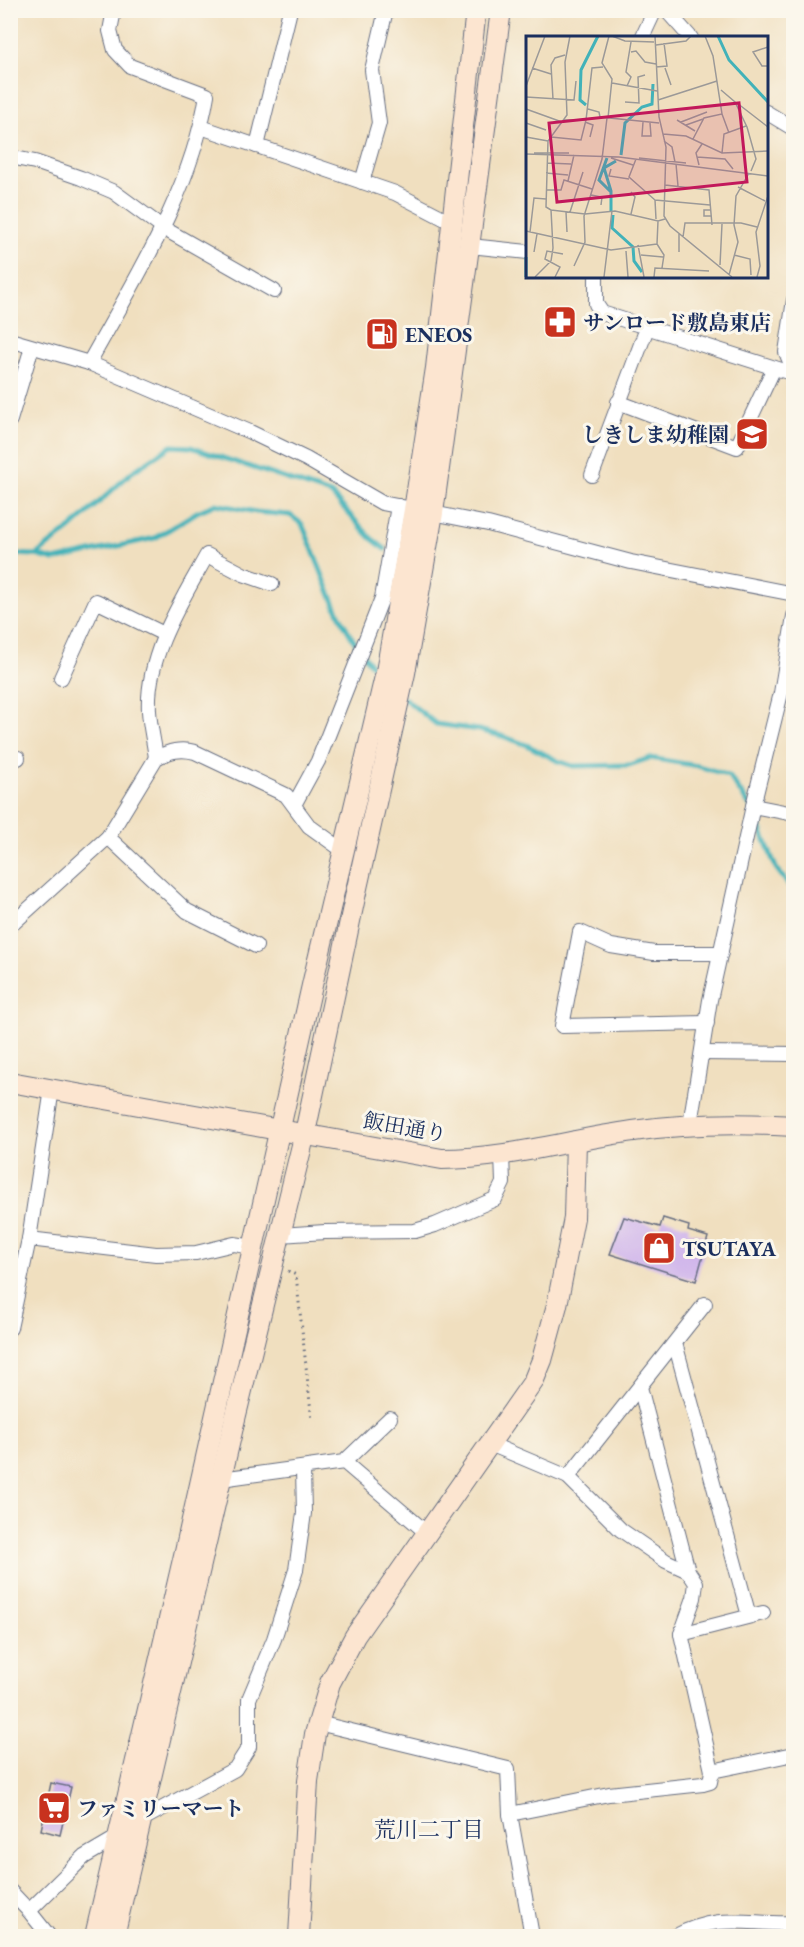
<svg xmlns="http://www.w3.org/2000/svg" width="804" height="1947" viewBox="0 0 804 1947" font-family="'EB Garamond','Noto Serif JP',serif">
	<rect width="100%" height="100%" fill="#fbf7ec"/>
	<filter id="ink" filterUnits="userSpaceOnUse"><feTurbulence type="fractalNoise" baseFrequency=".0167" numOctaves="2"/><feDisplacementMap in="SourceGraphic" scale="12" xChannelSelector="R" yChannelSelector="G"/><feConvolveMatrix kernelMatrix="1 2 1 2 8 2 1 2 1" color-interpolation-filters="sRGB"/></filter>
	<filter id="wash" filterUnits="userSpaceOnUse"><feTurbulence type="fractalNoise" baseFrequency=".008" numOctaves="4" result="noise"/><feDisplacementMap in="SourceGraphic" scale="24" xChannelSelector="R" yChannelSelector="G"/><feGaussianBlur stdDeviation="1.35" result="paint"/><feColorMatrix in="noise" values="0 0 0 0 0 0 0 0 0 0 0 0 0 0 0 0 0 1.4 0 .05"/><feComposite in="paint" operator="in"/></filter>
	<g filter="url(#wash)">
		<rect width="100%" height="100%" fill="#f0dfbf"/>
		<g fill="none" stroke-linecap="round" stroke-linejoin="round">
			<!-- stream -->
			<g stroke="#42b2b9" stroke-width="5">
				<path d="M10,554L36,555L54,560L155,538L197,512L216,504L256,512L290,515L302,524C325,576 340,636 381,675"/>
				<polyline points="36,555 71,528 132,472 171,446 191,447 331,494 371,538 385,549"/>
				<polyline points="405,699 436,724 479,730 502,736 527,745 558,761 573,766 629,765 650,758 698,766 718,772 729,776 750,806"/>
				<polyline points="755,814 776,868 794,892"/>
			</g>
		</g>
		<g id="blocks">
			<!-- building -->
			<g fill="#cfb4eb">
				<polygon points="624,1217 660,1227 663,1218 689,1226 688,1231 708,1237 696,1281 610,1254"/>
				<polygon points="51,1783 71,1787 60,1835 41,1830"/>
			</g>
		</g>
	</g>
	<g filter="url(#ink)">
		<use href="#blocks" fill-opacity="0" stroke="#666d80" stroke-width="1.5"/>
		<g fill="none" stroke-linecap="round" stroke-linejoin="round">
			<!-- street casing -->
			<g stroke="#666d80" stroke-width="16">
				<g id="street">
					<polyline points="666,10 691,38"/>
					<polyline points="642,38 655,10"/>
					<polyline points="766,112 794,129"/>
					<polyline points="201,127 395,193 453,223"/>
					<polyline points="257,146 290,10"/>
					<polyline points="10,157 35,162 81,178 114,192 163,228 274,291"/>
					<polyline points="362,182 379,123 372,70 386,10"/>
					<polyline points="470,246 528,252"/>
					<polyline points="596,276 596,304 602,313 794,374"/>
					<polyline points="794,300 786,352 794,372"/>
					<polyline points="10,340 89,363 250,432 306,459 382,503 488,524 631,562 794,594"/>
					<path d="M89,363C136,278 191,192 207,95L130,66L115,50L110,31L114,10"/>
					<polyline points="618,402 737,447 774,368"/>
					<polyline points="10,420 32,347"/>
					<polyline points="592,475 647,328"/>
					<polyline points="61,678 96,601 164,634"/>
					<path d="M156,758C154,742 150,727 149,711C146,655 181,602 207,555L243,574L272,584"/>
					<polyline points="10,759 18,758"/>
					<polyline points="294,805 318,761 382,598 398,506"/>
					<polyline points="753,806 794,814"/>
					<polyline points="108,837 187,911 256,946"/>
					<path d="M10,926L108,837L156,758C170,751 180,748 195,752L286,795L309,826L341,849L345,850"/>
					<polyline points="707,1023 562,1026 580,932 611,946 654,953 721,953"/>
					<polyline points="702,1053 794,1054"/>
					<polyline points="690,1124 710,1000 753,806 781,693 794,616"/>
					<polyline points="280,1235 325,1232 415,1231 435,1225 495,1199 503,1183 502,1154"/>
					<polyline points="29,1239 156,1254 196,1253 234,1244 254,1247"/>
					<polyline points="10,1328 29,1239 52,1089"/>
					<polyline points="675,1343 749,1616"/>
					<polyline points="640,1387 688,1571"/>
					<polyline points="490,1444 568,1477 621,1530 666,1561 688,1571 696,1583 694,1598 681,1634 712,1771 794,1754"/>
					<polyline points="344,1462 390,1418"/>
					<polyline points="568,1477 705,1304"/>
					<polyline points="221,1479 344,1462 427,1533"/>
					<polyline points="681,1634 763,1613"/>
					<polyline points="318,1723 508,1769 510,1814 532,1936"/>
					<polyline points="510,1814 609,1794 703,1784 710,1782 712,1771"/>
					<polyline points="141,1820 235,1769 249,1747 249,1699 274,1639 296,1570 304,1513 303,1469"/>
					<polyline points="10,1891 29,1911 49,1936"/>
					<polyline points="29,1911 84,1857 118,1837"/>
					<path d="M676,1936C720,1912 748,1925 794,1923"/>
				</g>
			</g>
			<!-- secondary casing -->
			<g stroke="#666d80" stroke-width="22">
				<g id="secondary">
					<path d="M10,1082L442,1159C507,1159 569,1140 633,1131C687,1123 739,1123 794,1126"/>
					<polyline points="95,1936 185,1551 313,981 386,672 414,510 436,368 476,10"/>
					<polyline points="114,1936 234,1423 305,1133 357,888 405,673 433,513 501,10"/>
					<polyline points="299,1936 308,1781 315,1734 330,1683 355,1636 533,1382 542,1360 557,1305 574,1218 576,1141"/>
				</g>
			</g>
			<!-- path -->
			<polyline stroke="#666d80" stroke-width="3" stroke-dasharray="1.5 4.5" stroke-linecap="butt" points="288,1271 296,1275 312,1421"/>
			<!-- street -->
			<use href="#street" stroke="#fff" stroke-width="14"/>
			<!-- secondary -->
			<use href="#secondary" stroke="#fce5d0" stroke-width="20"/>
		</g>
	</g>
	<!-- icons -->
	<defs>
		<g id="pharmacy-square" transform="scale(1.725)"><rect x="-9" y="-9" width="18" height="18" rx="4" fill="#c8321e" stroke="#fbf7ec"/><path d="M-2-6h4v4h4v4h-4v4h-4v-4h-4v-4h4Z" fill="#fff"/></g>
		<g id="fuel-square" transform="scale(1.725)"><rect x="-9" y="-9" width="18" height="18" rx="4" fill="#c8321e" stroke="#fbf7ec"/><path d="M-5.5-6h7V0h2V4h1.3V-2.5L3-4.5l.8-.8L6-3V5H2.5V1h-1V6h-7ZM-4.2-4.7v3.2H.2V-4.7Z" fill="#fff"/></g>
		<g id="school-square" transform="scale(1.725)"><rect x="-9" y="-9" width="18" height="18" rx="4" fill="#c8321e" stroke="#fbf7ec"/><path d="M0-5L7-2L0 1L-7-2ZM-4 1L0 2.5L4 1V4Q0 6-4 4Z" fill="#fff"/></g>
		<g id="shop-square" transform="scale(1.725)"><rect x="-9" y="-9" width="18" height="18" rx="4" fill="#c8321e" stroke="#fbf7ec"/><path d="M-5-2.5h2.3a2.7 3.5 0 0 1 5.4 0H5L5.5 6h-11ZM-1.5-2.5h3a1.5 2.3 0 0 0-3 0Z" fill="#fff"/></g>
		<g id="supermarket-square" transform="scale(1.725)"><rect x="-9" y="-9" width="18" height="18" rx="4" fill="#c8321e" stroke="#fbf7ec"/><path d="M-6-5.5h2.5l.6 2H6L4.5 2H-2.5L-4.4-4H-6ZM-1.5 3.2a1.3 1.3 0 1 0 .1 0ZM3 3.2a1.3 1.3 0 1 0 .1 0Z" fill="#fff"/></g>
	</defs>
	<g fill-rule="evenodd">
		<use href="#pharmacy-square" x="560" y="322"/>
		<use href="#fuel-square" x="382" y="334"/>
		<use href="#school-square" x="752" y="434"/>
		<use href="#shop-square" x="659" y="1248"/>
		<use href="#supermarket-square" x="54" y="1808"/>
	</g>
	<g text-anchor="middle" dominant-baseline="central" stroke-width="6" stroke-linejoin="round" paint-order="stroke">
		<!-- poi labels -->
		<g font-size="21" font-weight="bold" fill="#1b2f5e" stroke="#fbf7ec" text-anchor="start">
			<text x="583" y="322">サンロード敷島東店</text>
			<text x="405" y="334">ENEOS</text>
			<text x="729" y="434" text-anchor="end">しきしま幼稚園</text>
			<text x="682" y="1248">TSUTAYA</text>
			<text x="77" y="1808">ファミリーマート</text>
		</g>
		<!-- street labels -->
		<g font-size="21" fill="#1b2f5e" stroke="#fbf7ec">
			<text transform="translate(405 1127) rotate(10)">飯田通り</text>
		</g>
		<!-- neighbourhood labels -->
		<g font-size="22" fill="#1b2f5e" stroke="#fbf7ec">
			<text x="429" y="1829">荒川二丁目</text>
		</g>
	</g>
	<!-- overview -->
	<g transform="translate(526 36)">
		<rect width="242" height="242" fill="#f0dfbf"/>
		<path fill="none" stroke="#42b2b9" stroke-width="3" d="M192,0L203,24L242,66M60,69L54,64L55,34L72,0M95,119L99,87L116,71L126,68L127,48M81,122L73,144L85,156M85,175V155L78,132L90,125M87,179L86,192L107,211L108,225L116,236M0,221V241"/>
		<path fill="none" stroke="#9b9998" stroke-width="1.5" d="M86,0L99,5L128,6M129,0L133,81L140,111L138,180L144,190L206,241M130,9L160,5L165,0M242,11L227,16L236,30H242M105,16L110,15L119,26L130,28M130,31L141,30L138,7M6,32L25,38M139,32L145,49M86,47L131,55M0,50L19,0M101,50L105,41L100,36L105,6M195,54L209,66L221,91L230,123L225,135M0,61L48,64L50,45M27,63L25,29L29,22L39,19M132,64L191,45M99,66L113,67L112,41L119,39M211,67L242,91M0,73L36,86M62,73L73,76L74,81L133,87M196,78L203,97M82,82L86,43L76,27L83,0M37,84H60L66,32L77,31M151,84L169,95M59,86L67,89L64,101M117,86L116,100H125L124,87M155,86L181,76M0,87L20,94M160,89L177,83M137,98L160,100L196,117L242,115M0,101L22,105M25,101L55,104L60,84M167,103L178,82L196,78L187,20L179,0M138,105L146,111L149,126M8,117H43M196,117L198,98L220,90M0,118L93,121L242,140M171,121L199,123L207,133M85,122L107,129M113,122L160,127M110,123L103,141L129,164L130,183M21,127L45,128M150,128L152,150M173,129L170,117L176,108M85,133L83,140L103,143M20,137L42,139M42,145L48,119M139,149L183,154L186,189M212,151L239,165M21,154H35L38,144L66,153M105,156L109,161L105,178M65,159L76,161L75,169M129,164L184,169M25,174L59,178L89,175L132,185L139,183M185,174H178V180H185M40,176L41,196M44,176L57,136M132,185L131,208L138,219L136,232M0,195L85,214L131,208M4,196L8,162L20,163M157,201L159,187H215L231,191M112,209L118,241M100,215L102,241M8,216L11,198M153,216V197M115,219L137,221M208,219L224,223L225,239M194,229L196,188M48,230L59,206L58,180L76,123L81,82M203,239L212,206L208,189L210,160L223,137M9,241L25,225L27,212L25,174L20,171L22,105L41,79L39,26L44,0M29,241L34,231L19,223L21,215L37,218M78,241L86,175M128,241L129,232L183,235M231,241L234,230L230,196L242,160"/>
		<path fill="#c2185b" fill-opacity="0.15" stroke="#c2185b" stroke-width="3" d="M213,67L221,146L31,166L23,87Z"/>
		<rect width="242" height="242" fill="none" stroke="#1b2f5e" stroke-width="3"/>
	</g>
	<!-- margin -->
	<rect width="804" height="1947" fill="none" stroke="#fbf7ec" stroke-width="36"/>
</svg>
